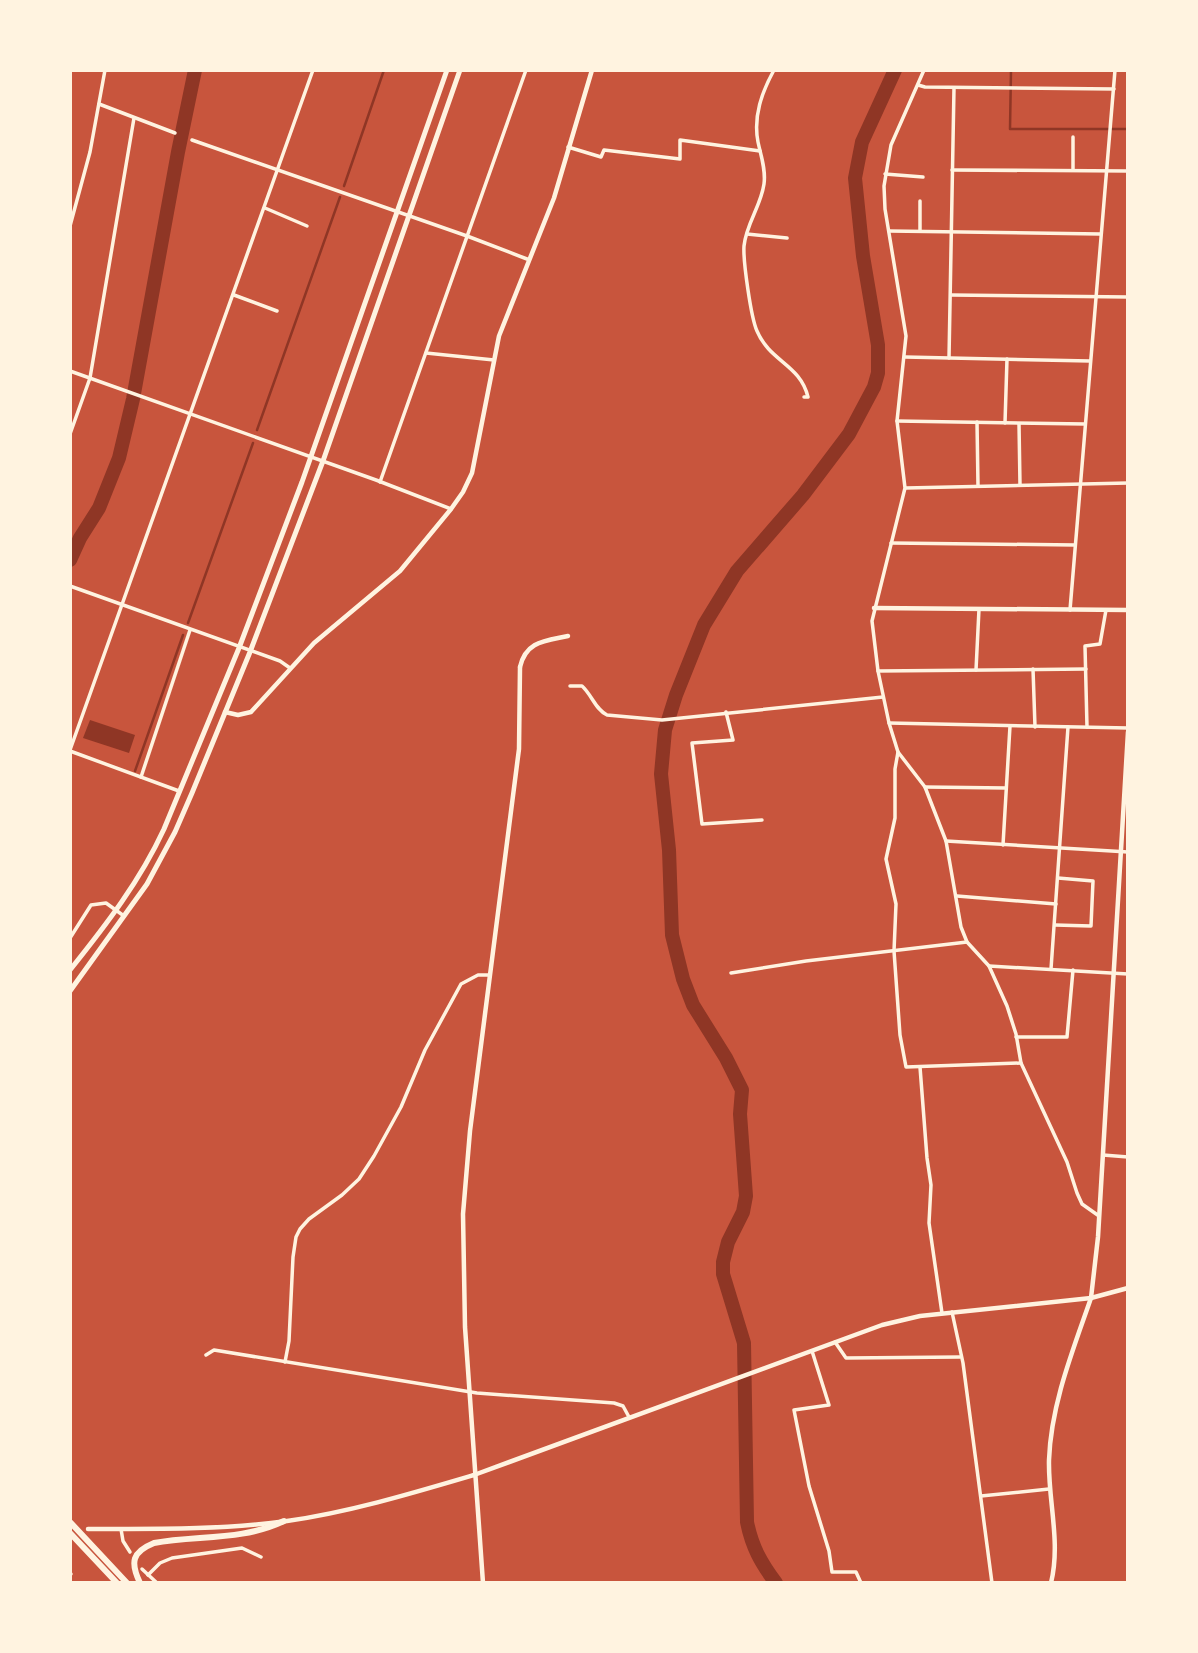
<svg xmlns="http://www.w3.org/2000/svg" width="1198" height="1653" viewBox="0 0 1198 1653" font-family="Lato,sans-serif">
	<rect width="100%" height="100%" fill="#c8553d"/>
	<!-- water -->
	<polygon fill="#8f3625" points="90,720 135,735 129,753 83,738"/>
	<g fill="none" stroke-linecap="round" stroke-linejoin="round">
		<!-- stream -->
		<g stroke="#8f3625" stroke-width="2.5">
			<polyline points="1011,70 1010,129 1128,129"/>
			<polyline points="344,186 384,70"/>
			<polyline points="257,430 340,197"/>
			<polyline points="188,623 253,443"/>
			<polyline points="135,771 183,635"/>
		</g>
		<!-- river -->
		<g stroke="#8f3625" stroke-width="14">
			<polyline points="70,560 80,538 99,508 119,458 133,399 178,152 195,70"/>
			<path d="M776,1583C761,1563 752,1547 747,1522L744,1343L723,1274V1262L728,1242L743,1212L746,1196L740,1114L742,1090L726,1058L693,1005L683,979L672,935L669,850L661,774L665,730L676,695L704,625L737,571L803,495L849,434L874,387L878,373V345L863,256L855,178L862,142L895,70"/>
		</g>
		<!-- minor -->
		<g stroke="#fff3e0" stroke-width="3.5">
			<path d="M774,70C762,92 753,116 758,142C761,156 766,170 764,184C761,206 746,224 744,246C743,261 751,318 757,331C770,362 800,364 808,397H804"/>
			<polyline points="924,70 891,145 884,186 885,209 906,336 897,421 905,488 872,621 878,671 889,723 898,752 925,787 946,841 961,927 967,942 989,966 1007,1006 1016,1034 1021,1063 1067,1162 1077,1193 1082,1204 1099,1216"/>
			<polyline points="918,85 925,87 1114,89"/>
			<polyline points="99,104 175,133"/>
			<polyline points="1073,137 1073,170"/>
			<polyline points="192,140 467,236 527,259"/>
			<polyline points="568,147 601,157 604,150 680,159 680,140 760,151"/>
			<polyline points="952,170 1128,171"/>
			<polyline points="885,174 923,177"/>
			<polyline points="920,201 920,231"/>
			<polyline points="265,208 307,226"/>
			<polyline points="70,226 90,152 105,70"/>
			<polyline points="889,231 1100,234"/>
			<polyline points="747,234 787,238"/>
			<polyline points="234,295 277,311"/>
			<polyline points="951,295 1128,297"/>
			<polyline points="426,353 494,360"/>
			<polyline points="905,357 1090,361"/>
			<polyline points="949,358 954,88"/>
			<polyline points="70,371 376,480 451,509"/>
			<polyline points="897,421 1085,424"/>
			<polyline points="977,422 978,486"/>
			<polyline points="1005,423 1007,359"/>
			<polyline points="1019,424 1020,485"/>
			<polyline points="70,434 90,378 134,118"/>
			<polyline points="380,482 526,70"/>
			<polyline points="906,488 1128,483"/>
			<polyline points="891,543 1075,545"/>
			<polyline points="70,586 280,661 290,668"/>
			<polyline points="1070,610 1115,70"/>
			<polyline points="1033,669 1035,727"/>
			<polyline points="976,670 979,609"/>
			<polyline points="878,671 1086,669"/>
			<path d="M570,686H582C592,695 595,709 607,715L662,720L883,697"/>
			<polyline points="726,712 733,740 692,743 702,824 762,820"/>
			<polyline points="889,723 1128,728"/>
			<polyline points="1087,727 1085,646 1100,644 1106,610"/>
			<polyline points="70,750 313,70"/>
			<polyline points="70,751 179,791"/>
			<polyline points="898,752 895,769 895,818 886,859 896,904 894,951 900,1035 906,1067 1021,1063"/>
			<polyline points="141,777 190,630"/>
			<polyline points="925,787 1006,788"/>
			<polyline points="946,841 1128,852"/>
			<polyline points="1003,845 1010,726"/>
			<polyline points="957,896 1056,904"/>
			<polyline points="1055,925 1091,926 1093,881 1058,878"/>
			<polyline points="70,938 91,905 106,903 124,916"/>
			<polyline points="989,966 1128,974"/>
			<polyline points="1051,969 1068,727"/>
			<polyline points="731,973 806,961 967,942"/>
			<polyline points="1016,1037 1067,1037 1073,970"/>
			<polyline points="920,1067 927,1158 931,1185 929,1223 942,1313"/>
			<polyline points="1103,1155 1128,1157"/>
			<polyline points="952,1312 963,1363 992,1583"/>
			<polyline points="835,1342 846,1358 960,1357"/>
			<polyline points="812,1351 829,1405 794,1410 809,1486 829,1551 832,1572 856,1572 861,1583"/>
			<polyline points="206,1355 214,1350 477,1393 614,1403 623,1406 629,1417"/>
			<polyline points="285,1362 289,1341 293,1257 296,1237 300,1229 309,1219 342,1195 359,1179 374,1156 401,1107 425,1050 461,984 478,975 489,975"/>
			<polyline points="981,1496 1049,1489"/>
			<polyline points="121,1529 123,1541 130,1552"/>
			<polyline points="142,1569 157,1583"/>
			<polyline points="70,1573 71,1574"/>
			<polyline points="148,1575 160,1563 172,1558 242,1548 261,1557"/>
		</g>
		<!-- tertiary -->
		<g stroke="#fff3e0" stroke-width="4.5">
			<polyline points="874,608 1128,610"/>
			<path d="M520,667C526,641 545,641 568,636"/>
			<polyline points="225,712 238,715 251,712 314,643 400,571 451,509 463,492 472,473 499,336 554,198 592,70"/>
			<path d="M88,1529C155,1529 221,1530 287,1521C350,1512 413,1493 474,1475"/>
			<path d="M1051,1583C1061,1542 1048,1501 1049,1460C1051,1404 1073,1350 1091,1298L1128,1288"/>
		</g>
		<!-- secondary -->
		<g stroke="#fff3e0" stroke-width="4.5">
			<polyline points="474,1475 882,1325 920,1316 1091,1298 1098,1237 1128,732"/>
			<polyline points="483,1583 465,1327 463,1214 470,1131 519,749 520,667"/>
		</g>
		<!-- trunk -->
		<g stroke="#fff3e0" stroke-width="5">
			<path d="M70,970C106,925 140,881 164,829L239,648L302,482L447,70"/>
			<polyline points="70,991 147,884 175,832 192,793 250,652 323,461 460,70"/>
		</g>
		<!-- motorway -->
		<g stroke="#fff3e0" stroke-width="6">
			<polyline points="70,1522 127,1583"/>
			<polyline points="70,1533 117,1583"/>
			<path d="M140,1583C130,1562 132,1552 154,1543C198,1535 242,1541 284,1521"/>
		</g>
	</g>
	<!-- border -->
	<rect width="1198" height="1653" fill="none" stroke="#fff3e0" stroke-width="144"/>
</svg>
